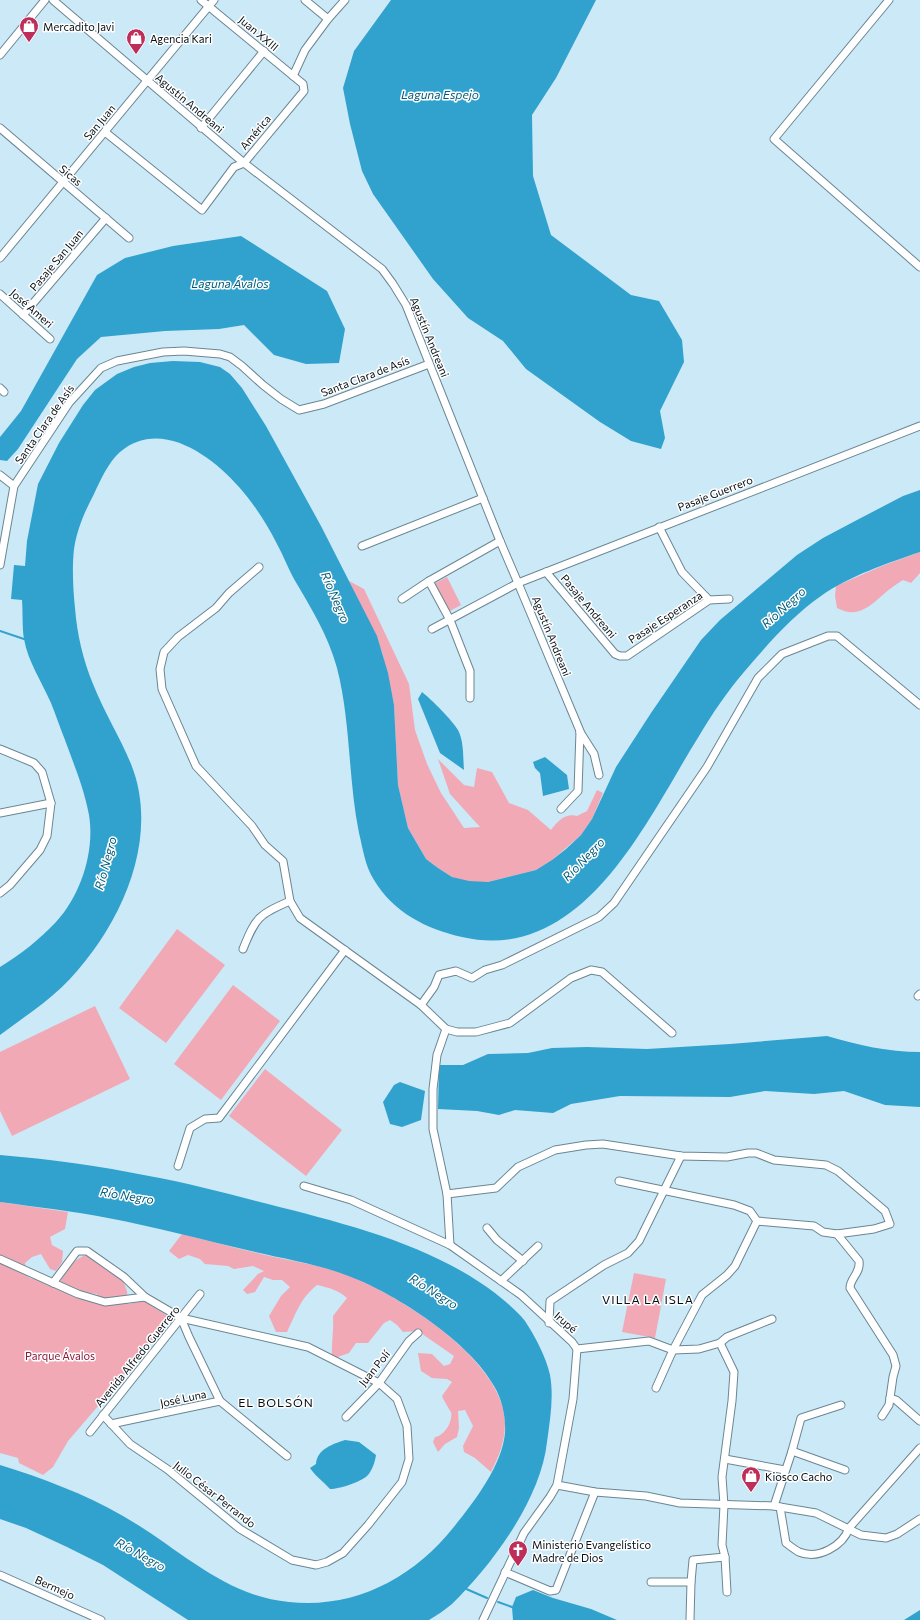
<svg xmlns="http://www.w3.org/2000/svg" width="920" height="1620" viewBox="0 0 920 1620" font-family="Commissioner,sans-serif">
	<rect width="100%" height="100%" fill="#cce9f7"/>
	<!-- green -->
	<g fill="#f1a9b6">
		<path d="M920,552V573L911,583L903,580C897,584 890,588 885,593C870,606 858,619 837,608L835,596L836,586L882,566Z"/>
		<polygon points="447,577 461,605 448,612 434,584"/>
		<path d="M349,581L364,589L409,684L415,730L427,764L441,793L464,828L480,827L450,794L438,759L464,785L474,787L477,768L492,772L509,803L528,810L551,830C558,821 565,813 577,816L587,811L597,790L603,793L592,819L581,835L552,860L536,870L488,882H469L452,877L438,868L426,859L408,828L398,785L394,705L382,652Z"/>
		<polygon points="177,929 225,965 166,1043 119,1008"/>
		<polygon points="233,985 280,1021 221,1100 174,1064"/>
		<polygon points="95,1006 130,1079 12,1136 0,1111 0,1052"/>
		<polygon points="265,1069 342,1130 306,1176 229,1116"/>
		<path d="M0,1202L68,1212L65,1229L50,1237L52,1245L63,1251L62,1262L56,1271L50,1269L41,1254L32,1257L25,1263L27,1276L32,1279L36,1278L41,1282L91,1302L102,1305L97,1294L70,1290L60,1282C67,1270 72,1261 85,1255L122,1278L127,1291L128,1304L144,1301L169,1317L165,1322L164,1328L146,1348L138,1355L117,1384L68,1441L53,1467L43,1475L19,1463L18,1458L0,1453Z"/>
		<path d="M182,1234C214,1242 246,1251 279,1258C303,1263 328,1267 352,1277C403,1298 504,1361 505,1423C505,1442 499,1456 491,1472L475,1458L464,1452L463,1446L473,1426L465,1410L458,1411L459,1428L457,1437L445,1444L438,1452L433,1442L435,1437C444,1436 453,1422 451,1412C450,1411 443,1399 442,1396L452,1382L447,1379L432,1378L421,1371L418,1353L432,1354L444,1366L450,1364L454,1356L418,1331L403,1332L397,1325L390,1320L384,1323L368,1343H356L349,1353L332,1359C331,1345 334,1330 333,1316L347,1298C338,1290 330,1288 317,1285C299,1300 297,1312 287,1332H276L269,1316L281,1296L290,1287L282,1280H273L264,1277L255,1292L247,1294L243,1290L258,1274L264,1271L253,1266L234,1269L228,1266L205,1264L200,1259L188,1255L179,1259L169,1251Z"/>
		<polygon points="634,1273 666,1279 655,1338 622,1332"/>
	</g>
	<!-- water -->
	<g fill="#31a2cd">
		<polygon points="391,0 596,0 556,78 532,115 533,176 551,235 631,295 659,301 682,340 684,362 660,411 665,438 661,449 631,441 600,422 526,369 503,341 468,318 433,279 373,194 362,171 350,124 343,88 354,51"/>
		<polygon points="241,236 327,291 345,329 339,363 306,364 274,355 244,325 219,329 165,331 101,337 77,359 18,449 7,461 0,460 0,437 21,411 97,275 125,258 173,246"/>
		<path d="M173,361L200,362L220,367L230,374L242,388L266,426L321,526L377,636L388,673L394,705L398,785L408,828L426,859L438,868L452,877L469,881L488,882L536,870L552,860L566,849L581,835L592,819L616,767L651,713L701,640L720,620L797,555L823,538L857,520L903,496L920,490V552C888,563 849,576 821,596C792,616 767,645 744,672C727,692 712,714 699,736C647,819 584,965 462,937C426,929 393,912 374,880C365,866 363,849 359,833C348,779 351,722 337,668C328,635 311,608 294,579C288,568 283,555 277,544C267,524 254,504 239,487C211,455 160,418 120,452C108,463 101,479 94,494C85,511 77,529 74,549C72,567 73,589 75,608C77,634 83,660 93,684C104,712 120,737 131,764C162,841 118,932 62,987C43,1005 21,1019 0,1035V967C20,955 40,939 56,922C81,895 95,851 89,815C84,788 74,765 65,740C60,728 56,715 51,703C42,682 28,662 24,639C22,627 23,613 22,600L11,599L14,565L25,566L27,541L38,484L59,443L83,405L95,390L117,374L134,367L150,363Z"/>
		<path d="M422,692C432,700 452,720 458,730C464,741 463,758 464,770L440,753L418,699Z"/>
		<polygon points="545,757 567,775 569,789 543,796 540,773 535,768 533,762"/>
		<path d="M827,1036C858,1045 888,1052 920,1052V1107L885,1105L844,1091L814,1094L765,1091L730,1097L620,1096L571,1104L553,1113L515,1110L499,1115L477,1111L438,1109L439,1065H463L488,1054L528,1053L552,1048L587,1047L647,1049L730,1044Z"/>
		<polygon points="400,1082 425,1091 421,1120 402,1127 390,1124 383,1102 394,1085"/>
		<path d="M0,1155C49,1159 100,1166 149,1176C189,1183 228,1194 268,1204C346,1224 430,1244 495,1293C505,1301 517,1311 525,1321C535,1336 546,1357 550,1375C554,1397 550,1420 547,1442C541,1499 492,1565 452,1604C445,1610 437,1615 429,1620H188L103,1565L67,1547L26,1528L0,1519V1465C42,1478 85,1494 123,1516C178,1547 223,1596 289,1602C355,1609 413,1578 453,1528C474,1502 502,1466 505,1433C506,1417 502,1399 494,1386C471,1343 396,1294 351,1277C319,1264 284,1259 251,1251C203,1240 156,1227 108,1218C73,1211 36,1207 0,1202Z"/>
		<path d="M345,1440L359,1442L376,1455C375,1462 372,1471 367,1476C360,1482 340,1489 330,1489C323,1481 315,1476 310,1468L316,1464C317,1449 333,1444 345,1440Z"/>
		<polygon points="533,1590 553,1598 591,1609 617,1620 513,1620 512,1607 516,1597"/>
		<polygon points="920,1610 920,1620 904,1620"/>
	</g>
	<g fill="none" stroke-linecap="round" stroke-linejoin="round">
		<!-- stream -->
		<g stroke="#31a2cd" stroke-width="2">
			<polyline points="0,631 24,639"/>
			<polyline points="464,1588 487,1598"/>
			<polyline points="498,1602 512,1607"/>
		</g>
		<!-- minor casing -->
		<g stroke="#6b8692" stroke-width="9">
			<g id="minor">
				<polyline points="53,0 244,163 382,269 393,284 406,305 500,541 518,583 580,731 578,791 561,809"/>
				<polyline points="305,0 328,19"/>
				<polyline points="889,0 774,139 920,267"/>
				<polyline points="0,55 45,0"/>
				<polyline points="293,76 305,50 328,19 345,0"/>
				<polyline points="0,128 129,238"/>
				<polyline points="201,128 264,51"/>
				<polyline points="105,132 202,210 234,167 244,163 304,91 303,84 201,0"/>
				<polyline points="0,258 214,0"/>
				<polyline points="0,294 50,339"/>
				<polyline points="23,315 106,218"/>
				<polyline points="0,388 4,392"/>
				<polyline points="0,475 14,486"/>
				<polyline points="659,527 682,572 709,600"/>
				<polyline points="362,546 483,498"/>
				<polyline points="0,565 14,486 69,403 101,368 117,361 163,352 184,351 220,354 230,357 242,366 263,385 281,399 299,410 324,404 429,364"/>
				<polyline points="259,567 229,593 216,608 178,637 164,652 160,669 162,689 196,766 252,826 265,845 283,861 290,901 300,918 421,1005 446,1029 437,1055 433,1089 433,1129 447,1194 450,1245"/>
				<polyline points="546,572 615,654 620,656 627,656 709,600 729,599"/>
				<polyline points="429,581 450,620 470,671 470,698"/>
				<polyline points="402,599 429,581 500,541"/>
				<polyline points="432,629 518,583 920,426"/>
				<polyline points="580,732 594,754 599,775"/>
				<polyline points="0,749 34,763 42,772 51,803 47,836 40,850 10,885 0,893"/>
				<polyline points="0,813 51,803"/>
				<path d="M243,949C256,917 258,915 290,901"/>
				<polyline points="918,996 920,994"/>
				<polyline points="421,1005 434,987 439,975 456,971 472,978 485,970 502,965 599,917 614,903 707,767 758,678 782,654 828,636 837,636 920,705"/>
				<polyline points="446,1029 457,1032 476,1032 510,1023 571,978 591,970 602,972 672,1033"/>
				<polyline points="178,1166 190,1128 205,1119 219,1118 345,950"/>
				<polyline points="304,1186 351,1200 450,1245 521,1295 572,1342 577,1349 573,1399 557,1485 550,1497 524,1533 483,1620"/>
				<polyline points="447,1194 496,1188 518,1167 555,1150 586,1145 603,1144 681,1156 727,1157 748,1153 756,1153 774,1160 826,1165 838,1171 885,1211 890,1224 874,1229 837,1234 823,1232 814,1226 757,1221 750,1211 734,1205 619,1181"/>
				<polyline points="487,1228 497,1240 523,1261"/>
				<path d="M837,1234L859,1261C861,1273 850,1278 850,1288L893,1355L896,1366L893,1377L889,1405L882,1416"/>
				<polyline points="0,1259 78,1294 105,1302 145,1297 181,1318 308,1347 379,1383 397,1399 407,1426 409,1459 402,1482 368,1525 343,1553 327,1562 316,1565 292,1560 240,1529 167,1469 130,1444 103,1415"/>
				<polyline points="501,1281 538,1246"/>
				<polyline points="53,1283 77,1251 87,1251 124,1277 145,1297"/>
				<polyline points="181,1318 189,1337 220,1401 287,1456"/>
				<polyline points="549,1323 550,1301 604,1265 628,1253 639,1241 681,1156"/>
				<polyline points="720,1343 734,1372 732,1401 722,1477 724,1505 722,1545 725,1557 727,1592"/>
				<polyline points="577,1349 649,1341 673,1350 699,1349 720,1343 727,1337 772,1319"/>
				<polyline points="656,1388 673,1350 702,1295 727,1275 735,1266 757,1221"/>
				<polyline points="890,1398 896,1400 920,1421"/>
				<polyline points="346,1417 379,1383 409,1341 418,1333"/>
				<polyline points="111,1424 220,1401"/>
				<polyline points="90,1432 200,1294"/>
				<polyline points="792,1451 845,1470"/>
				<polyline points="725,1459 785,1470"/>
				<polyline points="557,1485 595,1492 646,1496 680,1503 774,1506 816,1513 861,1535 886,1538 897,1534 920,1519"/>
				<polyline points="774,1506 792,1451 801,1418 841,1405"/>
				<path d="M780,1507L786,1543C790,1546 795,1550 799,1552C818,1560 843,1546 849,1528L920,1448"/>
				<polyline points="505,1572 550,1591 556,1590 595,1492"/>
				<polyline points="0,1575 101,1620"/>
				<polyline points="651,1582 691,1582 693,1560 725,1557"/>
				<polyline points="690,1620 691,1582"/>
			</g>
		</g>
		<!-- minor -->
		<use href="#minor" stroke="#fff" stroke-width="7"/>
	</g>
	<!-- icons -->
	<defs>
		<g id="shop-pin" transform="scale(1)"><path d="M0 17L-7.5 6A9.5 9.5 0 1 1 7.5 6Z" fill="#bd2e5a" stroke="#fff"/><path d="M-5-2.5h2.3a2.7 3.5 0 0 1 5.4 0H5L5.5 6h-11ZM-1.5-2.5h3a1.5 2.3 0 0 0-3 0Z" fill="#fff"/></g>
		<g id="church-pin" transform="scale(1)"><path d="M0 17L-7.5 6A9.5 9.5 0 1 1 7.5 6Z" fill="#bd2e5a" stroke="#fff"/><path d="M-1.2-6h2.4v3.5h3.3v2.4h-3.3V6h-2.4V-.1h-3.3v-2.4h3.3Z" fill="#fff"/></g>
	</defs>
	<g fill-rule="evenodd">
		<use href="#shop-pin" x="29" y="26"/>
		<use href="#shop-pin" x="136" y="38"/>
		<use href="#shop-pin" x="751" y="1476"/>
		<use href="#church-pin" x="518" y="1550"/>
	</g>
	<g text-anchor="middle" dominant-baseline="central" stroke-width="3" stroke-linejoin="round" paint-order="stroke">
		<!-- poi labels -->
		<g font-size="11" fill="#060f14" stroke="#fff" text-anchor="start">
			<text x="43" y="26">Mercadito Javi</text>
			<text x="150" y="38">Agencia Kari</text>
			<text x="765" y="1476">Kiosco Cacho</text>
			<text x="532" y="1544">Ministerio Evangelístico<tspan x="532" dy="13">Madre de Dios</tspan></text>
		</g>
		<!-- street labels -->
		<g font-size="11" fill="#060f14" stroke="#fff">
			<text transform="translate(259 33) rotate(40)">Juan XXIII</text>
			<text transform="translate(190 103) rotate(40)">Agustín Andreani</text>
			<text transform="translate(99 122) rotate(-50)">San Juan</text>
			<text transform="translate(255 132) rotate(-50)">América</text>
			<text transform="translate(71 175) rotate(40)">Sicas</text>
			<text transform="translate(56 260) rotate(-50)">Pasaje San Juan</text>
			<text transform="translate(32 308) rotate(41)">José Ameri</text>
			<text transform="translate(430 337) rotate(68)">Agustín Andreani</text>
			<text transform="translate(365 376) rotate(-21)">Santa Clara de Asís</text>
			<text transform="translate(44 424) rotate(-55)">Santa Clara de Asís</text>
			<text transform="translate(715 493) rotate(-21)">Pasaje Guerrero</text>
			<text transform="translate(589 606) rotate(50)">Pasaje Andreani</text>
			<text transform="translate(665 617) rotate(-33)">Pasaje Esperanza</text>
			<text transform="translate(552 636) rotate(68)">Agustín Andreani</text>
			<text transform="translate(566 1322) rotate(41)">Irupé</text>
			<text transform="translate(137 1356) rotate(-51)">Avenida Alfredo Guerrero</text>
			<text transform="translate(374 1368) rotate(-51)">Juan Polí</text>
			<text transform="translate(183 1398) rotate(-12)">José Luna</text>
			<text transform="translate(215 1494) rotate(38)">Julio César Perrando</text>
			<text transform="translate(55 1587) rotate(24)">Bermejo</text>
		</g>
		<!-- park labels -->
		<g font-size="11" fill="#891a3d" stroke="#fff">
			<text x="60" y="1355">Parque Ávalos</text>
		</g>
		<!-- water labels -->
		<g font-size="12" font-style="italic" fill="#005c7a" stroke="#fff">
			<text x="440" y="94">Laguna Espejo</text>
			<text x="230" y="283">Laguna Ávalos</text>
			<text transform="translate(336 597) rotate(67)">Río Negro</text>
			<text transform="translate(783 607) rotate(-42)">Río Negro</text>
			<text transform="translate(583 859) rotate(-46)">Río Negro</text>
			<text transform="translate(105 863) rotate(-75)">Río Negro</text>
			<text transform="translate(127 1195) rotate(9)">Río Negro</text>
			<text transform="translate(434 1291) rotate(32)">Río Negro</text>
			<text transform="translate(141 1554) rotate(29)">Río Negro</text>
		</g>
		<!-- neighbourhood labels -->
		<g font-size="12" letter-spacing="1" fill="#060f14" stroke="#fff">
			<text x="648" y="1299">VILLA LA ISLA</text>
			<text x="276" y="1402">EL BOLSÓN</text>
		</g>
	</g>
</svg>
